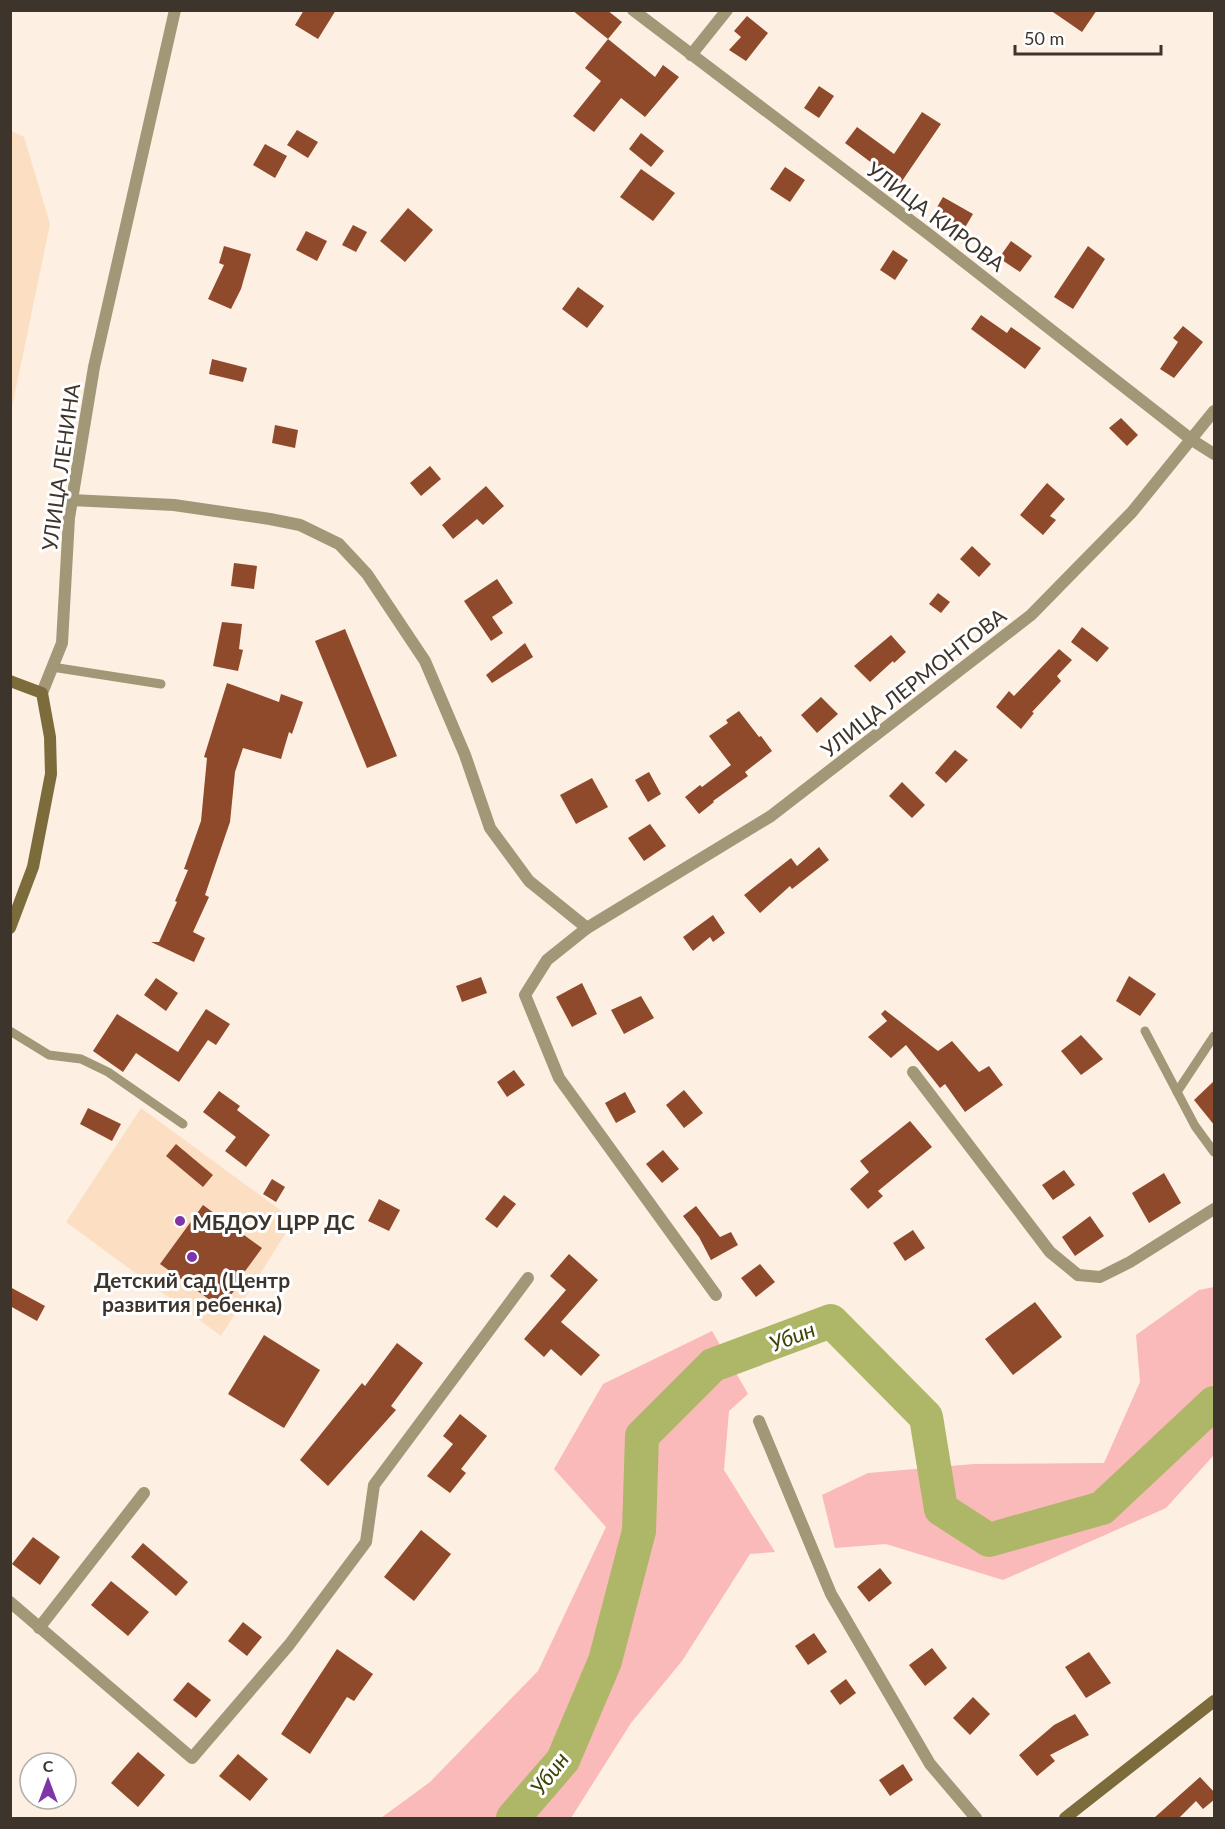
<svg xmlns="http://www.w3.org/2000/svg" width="1225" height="1829" viewBox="0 0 1225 1829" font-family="Lato,sans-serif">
	<rect width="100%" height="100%" fill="#fdefe1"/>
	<!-- built -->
	<g fill="#fcdfc2">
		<polygon points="11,131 24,137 50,224 11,412"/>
		<polygon points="141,1108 294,1220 221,1336 66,1222"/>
	</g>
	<!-- green -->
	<g fill="#fabab9">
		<polygon points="1214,1287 1214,1455 1166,1508 1003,1580 886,1544 835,1548 822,1495 868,1473 974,1464 1104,1463 1140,1382 1136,1335 1199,1290"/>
		<polygon points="712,1331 748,1394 729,1411 724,1470 775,1552 750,1554 682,1661 631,1723 571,1818 381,1818 430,1782 538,1671 606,1527 554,1469 603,1384"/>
	</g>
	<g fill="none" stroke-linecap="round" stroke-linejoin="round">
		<!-- river -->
		<polyline stroke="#aeb668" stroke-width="34" points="513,1818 563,1760 605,1661 639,1531 642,1436 713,1365 831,1321 926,1417 941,1509 989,1540 1102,1508 1214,1403"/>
	</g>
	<!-- building -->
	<g fill="#8f4a2c">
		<polygon points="304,10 336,10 318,39 295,25"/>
		<polygon points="572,10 607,10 622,22 608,39"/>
		<polygon points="1050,10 1097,10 1082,32"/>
		<polygon points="747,16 768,33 746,61 729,50 741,37 734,31"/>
		<polygon points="608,39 655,77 663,65 679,77 645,117 621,98 594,132 573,116 601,81 585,68"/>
		<polygon points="819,86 834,96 819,118 804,108"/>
		<polygon points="922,112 941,124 900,184 845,143 857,127 894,154"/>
		<polygon points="297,130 318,142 308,158 287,145"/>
		<polygon points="641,133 664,151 651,167 629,149"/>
		<polygon points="265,144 287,156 275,178 253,165"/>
		<polygon points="785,167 805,180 790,202 770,189"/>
		<polygon points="641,169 675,193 653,221 620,197"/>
		<polygon points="943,197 973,214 963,231 933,214"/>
		<polygon points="408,208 433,230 405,262 380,241"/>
		<polygon points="353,225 367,232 356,252 342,245"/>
		<polygon points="306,231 327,241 317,261 296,250"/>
		<polygon points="1011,241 1032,256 1020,272 999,258"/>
		<polygon points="224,246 251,254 241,289 231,309 208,299 224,265 219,263"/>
		<polygon points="1088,246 1105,259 1073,309 1054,297"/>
		<polygon points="893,250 908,260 895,280 880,270"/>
		<polygon points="578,287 604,306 587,328 562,309"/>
		<polygon points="981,315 1007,333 1011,327 1041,348 1025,369 971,329"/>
		<polygon points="1183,326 1203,342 1174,378 1160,369 1178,342 1173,338"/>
		<polygon points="212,359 247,368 243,382 209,374"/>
		<polygon points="1121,418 1138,435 1127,446 1109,428"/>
		<polygon points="275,425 298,430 295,448 272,443"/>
		<polygon points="430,466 441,479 421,496 410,483"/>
		<polygon points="1047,483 1065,499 1050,516 1056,520 1043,535 1020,515"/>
		<polygon points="486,486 504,506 483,525 477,519 453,539 442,525"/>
		<polygon points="972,546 991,564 979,577 960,559"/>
		<polygon points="234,563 257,566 254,589 231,586"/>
		<polygon points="497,579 513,603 492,617 503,633 491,641 464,601"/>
		<polygon points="938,593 950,602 941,613 929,604"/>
		<polygon points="222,622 242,624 239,649 243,650 238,671 213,666"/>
		<polygon points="1082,627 1109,648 1097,662 1071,642"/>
		<polygon points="345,629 397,756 367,768 315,641"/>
		<polygon points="891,635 906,652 894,663 893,661 870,682 854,666"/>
		<polygon points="525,643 533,657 492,683 486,675"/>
		<polygon points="1059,649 1072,660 1057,676 1061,681 1032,712 1034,713 1021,729 996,707 1009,691 1014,696"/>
		<polygon points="227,683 279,702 281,694 303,702 292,734 289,732 281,759 243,748 235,772 230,822 205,895 209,897 193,932 205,938 194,962 151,942 159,942 177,902 175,901 188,870 184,869 201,821 207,758 204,757"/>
		<polygon points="821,697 838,714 817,733 801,715"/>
		<polygon points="739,711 759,737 761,736 772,751 745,772 748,776 713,801 714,802 699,814 685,797 700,785 702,787 731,765 709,736 728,723 726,720"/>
		<polygon points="955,750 968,760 946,783 935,773"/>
		<polygon points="649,772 661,794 648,802 635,780"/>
		<polygon points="592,778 608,807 576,824 560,795"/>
		<polygon points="902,782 925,805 912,818 889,796"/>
		<polygon points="650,824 666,846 644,861 628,838"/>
		<polygon points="819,847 829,860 792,889 790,886 760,913 744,895 791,858 797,866"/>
		<polygon points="713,915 725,933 713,942 710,937 693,951 683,937"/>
		<polygon points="1129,976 1156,994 1140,1016 1116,1001"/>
		<polygon points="481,977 487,993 462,1002 456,986"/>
		<polygon points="156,978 178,993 166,1011 144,995"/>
		<polygon points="582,983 597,1014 572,1027 556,997"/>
		<polygon points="641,996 654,1018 624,1034 611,1010"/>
		<polygon points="206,1009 230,1024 216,1045 208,1040 179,1082 136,1053 123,1072 93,1051 117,1014 178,1052"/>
		<polygon points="885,1010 938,1051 952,1041 979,1072 989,1066 1003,1085 965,1112 945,1084 940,1088 906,1045 891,1058 868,1037 887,1021 881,1014"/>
		<polygon points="1081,1035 1103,1059 1081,1075 1061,1051"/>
		<polygon points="514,1070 525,1085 507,1097 497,1082"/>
		<polygon points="1215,1080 1215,1126 1194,1100"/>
		<polygon points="684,1090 703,1113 684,1128 666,1105"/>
		<polygon points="219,1091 240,1106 237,1110 270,1135 246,1167 225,1151 236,1137 203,1112"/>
		<polygon points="625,1092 636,1112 616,1123 605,1103"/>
		<polygon points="88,1108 121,1124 112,1141 80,1124"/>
		<polygon points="910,1121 932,1147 878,1191 883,1196 868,1209 850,1189 869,1172 860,1161"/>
		<polygon points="176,1144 213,1175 203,1187 166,1156"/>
		<polygon points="663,1150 679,1169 662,1183 646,1164"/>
		<polygon points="1064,1170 1075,1185 1053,1200 1042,1185"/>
		<polygon points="1164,1173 1181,1203 1149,1223 1132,1193"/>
		<polygon points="272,1179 285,1187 276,1202 263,1194"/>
		<polygon points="504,1195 516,1204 497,1228 485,1219"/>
		<polygon points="379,1199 400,1210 389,1231 368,1221"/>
		<polygon points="203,1205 262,1248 232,1289 234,1291 221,1308 160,1264"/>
		<polygon points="696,1206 720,1237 731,1232 738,1245 711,1260 699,1237 683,1216"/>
		<polygon points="1090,1216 1104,1236 1075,1256 1062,1237"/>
		<polygon points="913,1230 925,1248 905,1261 893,1243"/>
		<polygon points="569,1254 598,1280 561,1322 600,1355 581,1376 551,1349 544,1357 524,1339 566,1290 550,1276"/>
		<polygon points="760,1264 775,1282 756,1297 741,1278"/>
		<polygon points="10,1287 45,1306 37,1321 10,1306"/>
		<polygon points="1035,1302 1062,1337 1013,1375 985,1339"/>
		<polygon points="264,1335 320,1370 284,1428 228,1394"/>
		<polygon points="397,1343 423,1363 391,1406 396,1410 328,1486 300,1460 362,1383 365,1386"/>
		<polygon points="460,1414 487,1436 461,1469 466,1473 450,1493 427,1476 453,1444 443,1436"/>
		<polygon points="421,1530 451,1554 414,1601 384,1577"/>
		<polygon points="33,1537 60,1557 40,1585 12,1564"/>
		<polygon points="143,1543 188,1582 176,1596 131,1557"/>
		<polygon points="880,1568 892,1583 869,1602 857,1587"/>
		<polygon points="111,1581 149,1612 128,1636 91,1605"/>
		<polygon points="243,1622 262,1637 247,1656 228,1641"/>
		<polygon points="814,1633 827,1652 808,1665 795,1646"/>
		<polygon points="932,1648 947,1668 925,1686 909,1665"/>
		<polygon points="337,1649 373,1674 354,1701 347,1697 310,1754 281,1734"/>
		<polygon points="1089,1652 1111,1683 1086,1698 1065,1667"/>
		<polygon points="846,1679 856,1693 840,1705 830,1691"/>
		<polygon points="188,1682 211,1700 196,1718 173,1700"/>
		<polygon points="973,1697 990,1714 970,1735 953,1718"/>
		<polygon points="1075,1714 1089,1735 1050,1755 1055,1761 1037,1776 1019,1755 1054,1725"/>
		<polygon points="138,1752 165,1775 138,1807 111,1783"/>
		<polygon points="238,1754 268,1779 250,1801 219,1776"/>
		<polygon points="903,1764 913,1780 890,1796 879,1780"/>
		<polygon points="1200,1777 1215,1793 1215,1799 1203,1809 1196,1801 1179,1818 1154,1818"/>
	</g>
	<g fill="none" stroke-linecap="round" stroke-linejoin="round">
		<!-- lane -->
		<g stroke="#a29777" stroke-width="9">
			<polyline points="52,667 161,684"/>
			<polyline points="10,1031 49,1055 81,1059 108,1072 183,1124"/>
			<polyline points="1145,1031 1195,1126 1214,1152"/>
			<polyline points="1177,1092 1214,1036"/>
		</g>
		<!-- street -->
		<g stroke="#a29777" stroke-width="12">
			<polyline points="633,10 931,236 1192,440 1214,454"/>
			<polyline points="691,55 727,10"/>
			<polyline points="71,500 174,505 270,519 300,525 339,544 367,574 425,661 465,755 490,828 529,881 587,928"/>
			<polyline points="42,693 62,643 69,518 94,367 175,10"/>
			<polyline points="913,1072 1050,1252 1078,1275 1100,1277 1130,1262 1214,1209"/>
			<polyline points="716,1295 559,1078 525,995 547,960 587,928 771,816 1031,615 1132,512 1214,411"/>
			<polyline points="759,1421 831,1594 930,1764 976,1818"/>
			<polyline points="10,1602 192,1758 289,1645 366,1542 374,1485 528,1278"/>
			<polyline points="39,1628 144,1493"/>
		</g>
		<!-- secondary -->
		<g stroke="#7c6b3b" stroke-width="12">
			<polyline points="10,681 42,693 50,737 51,774 33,867 10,928"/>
			<polyline points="1065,1818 1214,1701"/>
		</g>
	</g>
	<!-- markers -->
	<g fill="#7d35a8" stroke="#fff" stroke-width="2">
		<circle cx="180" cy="1221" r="6"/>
		<circle cx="192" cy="1257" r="6"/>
	</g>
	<g text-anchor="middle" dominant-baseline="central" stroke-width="6" stroke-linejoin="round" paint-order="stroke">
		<!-- street labels -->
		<g font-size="21" fill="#3d342c" stroke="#fff">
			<text transform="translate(936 216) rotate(37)">УЛИЦА КИРОВА</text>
			<text transform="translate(60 467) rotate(-82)">УЛИЦА ЛЕНИНА</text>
			<text transform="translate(913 682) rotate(-38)">УЛИЦА ЛЕРМОНТОВА</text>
		</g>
		<!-- poi labels -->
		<g font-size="21" font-weight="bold" fill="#3d342c" stroke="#fff" text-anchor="start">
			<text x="192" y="1221">МБДОУ ЦРР ДС</text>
			<text x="192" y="1279" text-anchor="middle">Детский сад (Центр<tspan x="192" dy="24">развития ребенка)</tspan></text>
		</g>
		<!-- water labels -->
		<g font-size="22" font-style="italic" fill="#3f4304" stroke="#fff">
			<text transform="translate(792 1336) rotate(-21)">Убин</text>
			<text transform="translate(549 1773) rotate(-53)">Убин</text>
		</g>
	</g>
	<!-- border -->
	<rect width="1225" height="1829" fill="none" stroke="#3d342c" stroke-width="24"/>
	<!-- north arrow -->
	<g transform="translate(48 1781)"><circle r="28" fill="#ffffff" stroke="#b1aeab" stroke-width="1.5"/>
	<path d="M0-4.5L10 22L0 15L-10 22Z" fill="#7d35a8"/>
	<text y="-9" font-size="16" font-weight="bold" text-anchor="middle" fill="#3d342c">С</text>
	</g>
	<!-- scale -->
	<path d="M1015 45v9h146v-9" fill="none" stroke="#3d342c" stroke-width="3"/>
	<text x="1024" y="45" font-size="18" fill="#3d342c" stroke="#ffffff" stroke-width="4.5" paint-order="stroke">50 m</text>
</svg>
